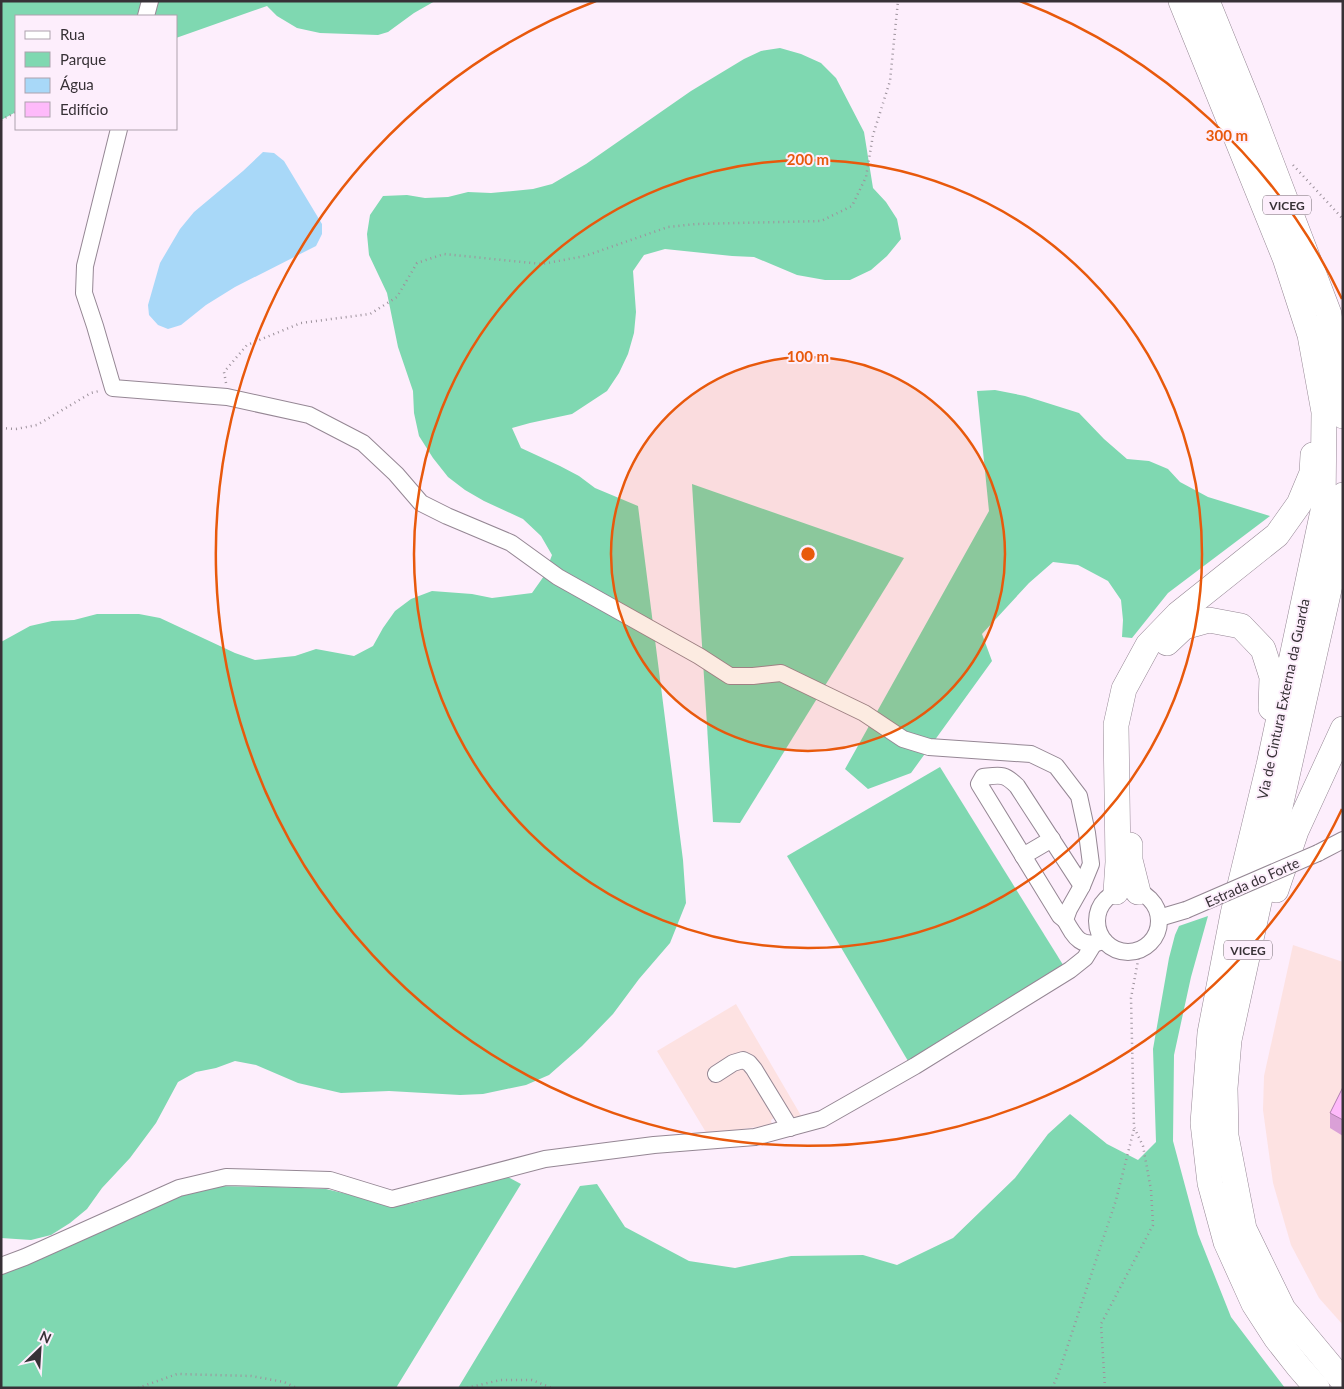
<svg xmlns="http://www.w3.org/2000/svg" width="1344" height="1389" viewBox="0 0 1344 1389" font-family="Lato,sans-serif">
	<rect width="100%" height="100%" fill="#fdeefc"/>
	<!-- industrial -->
	<g fill="#fde2e2">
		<polygon points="1293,945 1343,962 1343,1325 1319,1298 1291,1245 1273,1183 1263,1110 1264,1076"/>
		<polygon points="736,1004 803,1119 797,1121 786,1109 771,1120 772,1125 707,1134 657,1051"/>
	</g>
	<!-- green -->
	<g fill="#7fd8b1">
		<polygon points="1,1 435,1 414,13 388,32 378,35 320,33 297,28 277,16 267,6 176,38 176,16 16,16 16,112 1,120"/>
		<polygon points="780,48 801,54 821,63 836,78 864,132 873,188 886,202 897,219 901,239 887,256 871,270 850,280 825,280 797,275 754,257 732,256 665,249 644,255 633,271 636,312 634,333 628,354 619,373 607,391 572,414 530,423 512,428 521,448 560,466 579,476 595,488 638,506 683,860 686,903 670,943 639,979 613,1014 582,1046 549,1075 526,1085 483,1094 460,1095 389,1091 341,1093 298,1083 256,1065 235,1061 216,1068 196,1072 178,1082 156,1123 130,1158 102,1188 87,1209 70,1223 51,1235 31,1240 1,1238 1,642 30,626 52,621 74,620 97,614 139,614 160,618 235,653 255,660 295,656 316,649 354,656 373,646 383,628 395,611 411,599 432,591 472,594 492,598 532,593 544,576 552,555 541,536 523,519 484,501 465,490 448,477 433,458 419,436 414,413 413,391 398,347 387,293 369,255 367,234 370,215 383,196 407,195 425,198 448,197 468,192 491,193 533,189 552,184 586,164 691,91 744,59 761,51"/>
		<polygon points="995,390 1025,396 1079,413 1104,439 1127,459 1149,461 1168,469 1180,482 1208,497 1270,516 1168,593 1132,638 1122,637 1123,620 1121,600 1108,581 1078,565 1053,562 1029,583 982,634 992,661 911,773 868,789 845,769 989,511 977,391"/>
		<polygon points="692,484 904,558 740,823 713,822"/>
		<polygon points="940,767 1065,968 908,1061 787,856"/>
		<polygon points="1208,916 1191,977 1174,1055 1173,1141 1198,1234 1231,1317 1285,1388 458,1388 580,1186 597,1184 625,1227 689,1261 735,1268 791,1256 863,1255 897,1265 953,1238 1015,1178 1048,1134 1070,1114 1107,1144 1138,1160 1156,1142 1153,1049 1169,958 1175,935 1179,926"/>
		<polygon points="504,1175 521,1184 396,1388 1,1388 1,1275 135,1216 182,1194 214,1186 276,1187 326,1189 397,1206 417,1202"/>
	</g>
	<!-- water -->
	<polygon fill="#a8d8f8" points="263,152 274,153 284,161 322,224 322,234 316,246 235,287 206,305 181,325 168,329 158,325 149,315 148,305 160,263 180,229 194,212 243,171"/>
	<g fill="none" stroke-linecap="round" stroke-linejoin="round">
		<!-- minor casing -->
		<g stroke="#958794" stroke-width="18">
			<g id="minor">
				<polyline points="146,16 150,1"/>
				<path d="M119,129L85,266L84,293L95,326L113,388L227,397L309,415L363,443L396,474L421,503L447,516L511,543L558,577L699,656L730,676H753L781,673L864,713L903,739L929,747L1031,754L1056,766L1079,796L1087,833L1091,864L1082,886L1069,909L1065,920C1075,938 1081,949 1104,941"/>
				<polyline points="1318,853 1343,840"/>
				<polyline points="1023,856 1052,839"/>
				<circle cx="1128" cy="921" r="31"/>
				<polyline points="1159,918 1186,910"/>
				<path d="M1065,920L1060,916L979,784L983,777C1000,775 1004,773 1017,786L1082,886"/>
				<polyline points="716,1074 733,1063 743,1060 749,1063 754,1069 790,1128"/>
				<polyline points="1,1266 25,1257 179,1188 226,1177 330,1180 392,1199 545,1159 654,1145 755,1137 822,1119 915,1066 1070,970 1085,958 1093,945"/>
			</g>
		</g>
		<!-- highway casing -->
		<g stroke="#958794" stroke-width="26">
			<g id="highway">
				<polyline points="1181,1 1285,258 1310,335 1324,412 1323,511 1269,765 1233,914 1210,1033 1203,1123 1210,1183 1226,1242 1254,1304 1276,1338 1298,1366 1317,1388"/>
				<polyline points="1207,1 1250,107 1329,314 1343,416"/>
				<polyline points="1343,495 1339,545 1273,838 1229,1040 1225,1088 1226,1136 1244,1229 1283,1309 1343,1381"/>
				<polyline points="1167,643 1184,627 1209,620 1241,626 1263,649 1272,677 1271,708"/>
				<polyline points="1130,845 1130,860 1138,892"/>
				<polyline points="1276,890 1296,831 1343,729"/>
				<polyline points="1116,892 1118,862 1116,725 1124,689 1148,645 1178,614 1277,535 1299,504 1312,473 1313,455"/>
			</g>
		</g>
		<!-- path -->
		<g stroke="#9d929c" stroke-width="2.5" stroke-dasharray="1 4" stroke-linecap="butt">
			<polyline points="1,120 16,112"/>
			<polyline points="1293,165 1343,219"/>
			<polyline points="226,383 224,372 247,345 301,323 370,314 397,297 417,263 444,254 542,264 585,256 668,227 696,224 821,221 852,206 866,177 873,135 890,81 898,1"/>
			<polyline points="1,428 16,429 37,425 91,393 99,391"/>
			<polyline points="138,1388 177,1374 251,1376 284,1382 297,1388"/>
			<polyline points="467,1388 500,1380 532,1380 552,1388"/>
			<polyline points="1052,1388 1058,1375 1116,1200 1134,1129"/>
			<polyline points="1105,1388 1101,1324 1153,1225 1151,1190 1143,1146 1134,1127 1131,998 1140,950"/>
		</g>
		<!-- minor -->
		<use href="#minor" stroke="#fff" stroke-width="16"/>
		<!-- highway -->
		<use href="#highway" stroke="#fff" stroke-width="25"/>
		<!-- minor-bridge casing -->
		<g stroke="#958794" stroke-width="18" stroke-linecap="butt">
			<polyline id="minor-bridge" points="1186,910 1318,853"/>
		</g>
		<!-- minor-bridge -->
		<use href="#minor-bridge" stroke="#fff" stroke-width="16"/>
	</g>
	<!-- wall -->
	<polygon fill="#daa0d7" points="1343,1087 1343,1136 1330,1128 1330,1113"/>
	<!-- building -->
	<polygon fill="#febafa" stroke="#b282af" points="1343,1087 1343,1120 1330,1113"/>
	<!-- distance rings -->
	<circle cx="808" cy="554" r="197" fill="#e8590c" fill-opacity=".12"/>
	<g fill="none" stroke="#e8590c" stroke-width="2.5">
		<circle cx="808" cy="554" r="197"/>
		<circle cx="808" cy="554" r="394"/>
		<path d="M1342 809A592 592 0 1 1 596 1M1020 1A592 592 0 0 1 1342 299"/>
	</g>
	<g text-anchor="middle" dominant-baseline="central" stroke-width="4" stroke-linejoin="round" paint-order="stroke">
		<!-- shield labels -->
		<g fill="#fdeefc" stroke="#726a71" stroke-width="1">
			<rect x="1263" y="195.5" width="48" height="19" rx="4"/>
			<rect x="1224" y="940.5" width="48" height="19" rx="4"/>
		</g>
		<g font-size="12" font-weight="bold" fill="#373136">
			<text x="1287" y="205">VICEG</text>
			<text x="1248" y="950">VICEG</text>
		</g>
		<!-- street labels -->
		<g font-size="14" fill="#373136" stroke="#fdeefc">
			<text transform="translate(1283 699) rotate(-78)">Via de Cintura Externa da Guarda</text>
			<text transform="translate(1252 882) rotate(-24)">Estrada do Forte</text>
		</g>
	</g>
	<circle cx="808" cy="554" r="8" fill="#e8590c" stroke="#fdeefc" stroke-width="2.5"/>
	<g font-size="15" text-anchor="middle" font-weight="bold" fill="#e8590c" stroke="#fdeefc" stroke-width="4" stroke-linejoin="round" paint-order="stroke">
		<text x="1227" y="141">300 m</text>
		<text x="808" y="165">200 m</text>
		<text x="808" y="362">100 m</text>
	</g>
	<!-- border -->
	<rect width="1344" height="1389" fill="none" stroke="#373136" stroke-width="5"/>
	<!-- legend -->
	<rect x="15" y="15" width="162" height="115" fill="#fdeefc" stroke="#aea2ad"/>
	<rect x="25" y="31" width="25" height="8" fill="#ffffff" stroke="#aea2ad"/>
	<text x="60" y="40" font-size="15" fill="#373136">Rua</text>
	<rect x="25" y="52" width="25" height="15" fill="#7fd8b1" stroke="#aea2ad"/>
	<text x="60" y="65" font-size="15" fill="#373136">Parque</text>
	<rect x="25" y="78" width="25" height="15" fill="#a8d8f8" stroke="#aea2ad"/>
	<text x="60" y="90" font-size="15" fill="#373136">Água</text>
	<rect x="25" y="102" width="25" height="15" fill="#febafa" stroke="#aea2ad"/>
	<text x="60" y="115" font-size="15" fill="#373136">Edifício</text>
	<!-- north arrow -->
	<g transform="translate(40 1349) rotate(25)" stroke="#fdeefc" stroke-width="4" paint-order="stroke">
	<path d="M0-4L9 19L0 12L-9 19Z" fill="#373136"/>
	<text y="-8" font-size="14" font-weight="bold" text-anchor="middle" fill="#373136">N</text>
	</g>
</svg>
